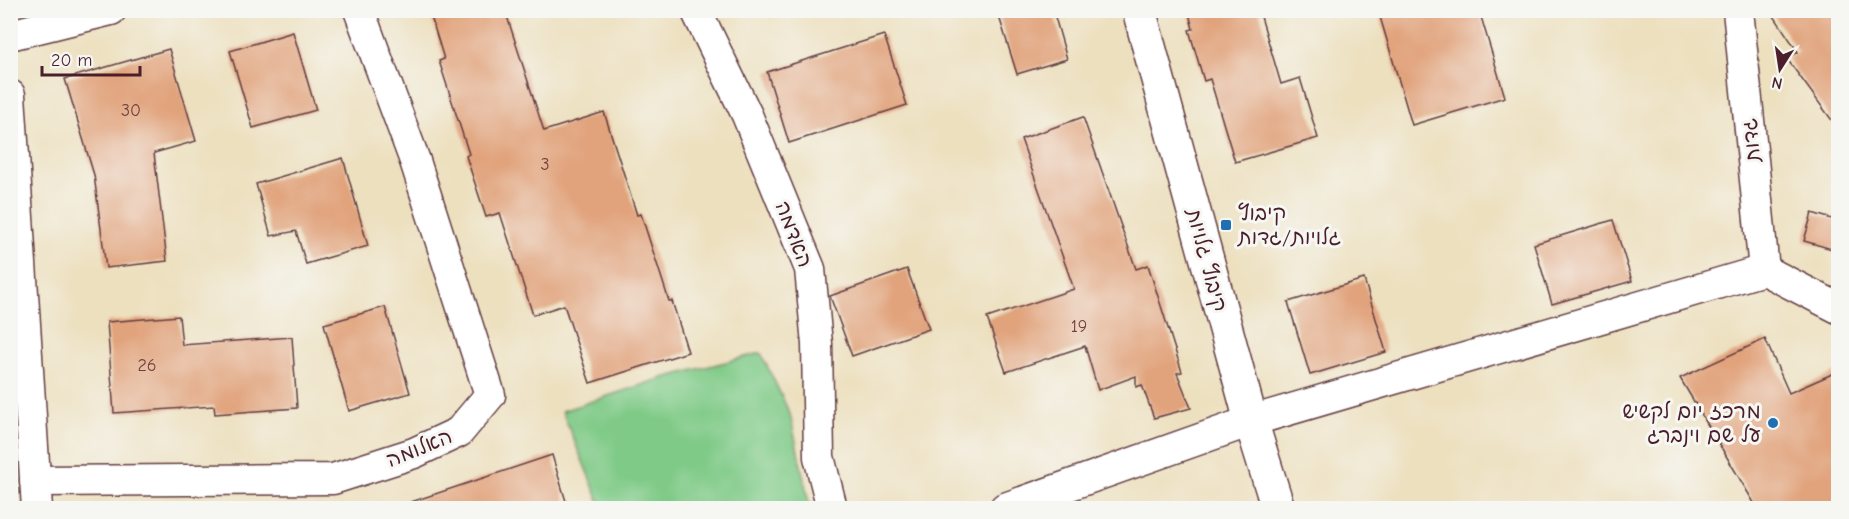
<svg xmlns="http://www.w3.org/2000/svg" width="1849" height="519" viewBox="0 0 1849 519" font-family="'Comic Neue','Playpen Sans Hebrew',sans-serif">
	<rect width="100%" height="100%" fill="#f6f6f2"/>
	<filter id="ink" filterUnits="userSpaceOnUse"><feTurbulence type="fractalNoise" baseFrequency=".0167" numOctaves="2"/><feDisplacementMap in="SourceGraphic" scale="12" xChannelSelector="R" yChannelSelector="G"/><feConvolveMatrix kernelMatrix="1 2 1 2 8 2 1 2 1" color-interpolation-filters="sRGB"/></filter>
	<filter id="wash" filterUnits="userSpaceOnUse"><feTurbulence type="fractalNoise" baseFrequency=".008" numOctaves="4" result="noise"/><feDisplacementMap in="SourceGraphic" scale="24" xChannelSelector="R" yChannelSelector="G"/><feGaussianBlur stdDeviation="1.35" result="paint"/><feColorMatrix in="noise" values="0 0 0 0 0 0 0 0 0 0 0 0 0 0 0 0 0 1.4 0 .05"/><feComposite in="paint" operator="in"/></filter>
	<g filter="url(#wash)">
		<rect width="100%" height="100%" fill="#ede0bf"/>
		<!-- green -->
		<polygon fill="#7fca87" stroke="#647459" stroke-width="1.5" points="761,353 790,414 809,503 812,508 602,508 562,411 663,378"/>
		<g id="blocks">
			<!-- building -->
			<g fill="#e1a37c">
				<polygon points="429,10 505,10 544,131 604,112 637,215 641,214 669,301 672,301 688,352 590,383 564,305 533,315 500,213 486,217 466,156 469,154 439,61 444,59"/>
				<polygon points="997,10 1053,10 1067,59 1017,74"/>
				<polygon points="1188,10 1259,10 1281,84 1300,78 1318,138 1235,162 1210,79 1204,81 1189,30 1193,29"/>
				<polygon points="1378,10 1479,10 1505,97 1412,125"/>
				<polygon points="1770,10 1839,10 1839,130 1787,59 1798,52"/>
				<polygon points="293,32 316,110 253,128 230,51"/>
				<polygon points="884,35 907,105 789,143 767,72"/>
				<polygon points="169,49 196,141 154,153 167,261 106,268 94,175 65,79"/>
				<polygon points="1083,117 1136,269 1148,265 1182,372 1177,373 1191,408 1154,418 1142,385 1136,387 1136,376 1098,390 1085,346 1006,372 987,318 1074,289 1021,139"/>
				<polygon points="343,158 368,246 306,264 296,231 271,236 256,184"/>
				<polygon points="1812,213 1839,221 1839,251 1804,241"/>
				<polygon points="1613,220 1632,281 1552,304 1534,244"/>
				<polygon points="907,269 929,329 852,356 830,296"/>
				<polygon points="1364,279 1386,352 1310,375 1288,302"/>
				<polygon points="385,307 410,393 349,411 324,324"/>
				<polygon points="179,316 182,345 292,337 297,408 215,414 214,406 114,413 107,322"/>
				<polygon points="1765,339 1789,393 1839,371 1839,508 1757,508 1680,378"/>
				<polygon points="552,455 568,508 406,508 405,504"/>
			</g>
		</g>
	</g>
	<g filter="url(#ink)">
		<use href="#blocks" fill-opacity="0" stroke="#623c41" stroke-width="1.5"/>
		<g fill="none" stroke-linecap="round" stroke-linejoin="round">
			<!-- street casing -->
			<g stroke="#623c41" stroke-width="33">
				<g id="street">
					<polyline points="696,10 747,115 810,269 817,344 819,457 832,508"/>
					<polyline points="1738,10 1764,270"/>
					<polyline points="10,35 111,10"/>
					<polyline points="10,95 37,508"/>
					<polyline points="35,481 333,479 414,453 459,432 490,395 415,161 359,10"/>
					<polyline points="1005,508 1251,421 1764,270 1838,308"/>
				</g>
			</g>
			<!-- secondary casing -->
			<g stroke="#623c41" stroke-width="36">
				<polyline id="secondary" points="1139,10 1251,421 1278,508"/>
			</g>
			<!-- street -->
			<use href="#street" stroke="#fff" stroke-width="30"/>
			<!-- secondary -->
			<use href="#secondary" stroke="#fff" stroke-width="33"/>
		</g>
	</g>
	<!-- markers -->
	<g fill="#1f6fb2" stroke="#f6f6f2" stroke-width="2">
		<rect x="1220" y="219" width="12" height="12" rx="3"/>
		<circle cx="1773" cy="423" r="6"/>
	</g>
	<g text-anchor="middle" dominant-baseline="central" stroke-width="6" stroke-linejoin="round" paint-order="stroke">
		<!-- number labels -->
		<g font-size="18" fill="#70403f">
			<text x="131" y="110">30</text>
			<text x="545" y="164">3</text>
			<text x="1079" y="326">19</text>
			<text x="147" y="365">26</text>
		</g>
		<!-- street labels -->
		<g font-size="21" fill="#4a1f2b" stroke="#f6f6f2">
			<text transform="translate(1751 140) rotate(-96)">גדות</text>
			<text transform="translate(794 234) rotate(69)">האדמה</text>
			<text transform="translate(1207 260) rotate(75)">קיבוץ גלויות</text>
			<text transform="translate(419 448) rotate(-22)">האלומה</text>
		</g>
		<!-- poi labels -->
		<g font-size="21" fill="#4a1f2b" stroke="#f6f6f2" text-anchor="start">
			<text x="1238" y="213">קיבוץ<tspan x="1238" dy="24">גלויות/גדות</tspan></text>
			<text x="1761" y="411" text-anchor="end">מרכז יום לקשיש<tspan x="1761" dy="24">על שם וינברג</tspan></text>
		</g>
	</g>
	<!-- margin -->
	<rect width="1849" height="519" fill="none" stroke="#f6f6f2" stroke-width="36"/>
	<!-- north arrow -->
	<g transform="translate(1780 69) rotate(192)" stroke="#f6f6f2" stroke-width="4.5" paint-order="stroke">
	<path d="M0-4.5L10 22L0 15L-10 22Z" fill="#4a1f2b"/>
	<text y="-9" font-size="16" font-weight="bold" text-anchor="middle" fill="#4a1f2b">N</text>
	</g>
	<!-- scale -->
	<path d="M42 66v9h98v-9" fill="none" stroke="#4a1f2b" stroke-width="3"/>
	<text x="51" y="66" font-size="18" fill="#4a1f2b" stroke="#f6f6f2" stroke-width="4.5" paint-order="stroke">20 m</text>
</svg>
